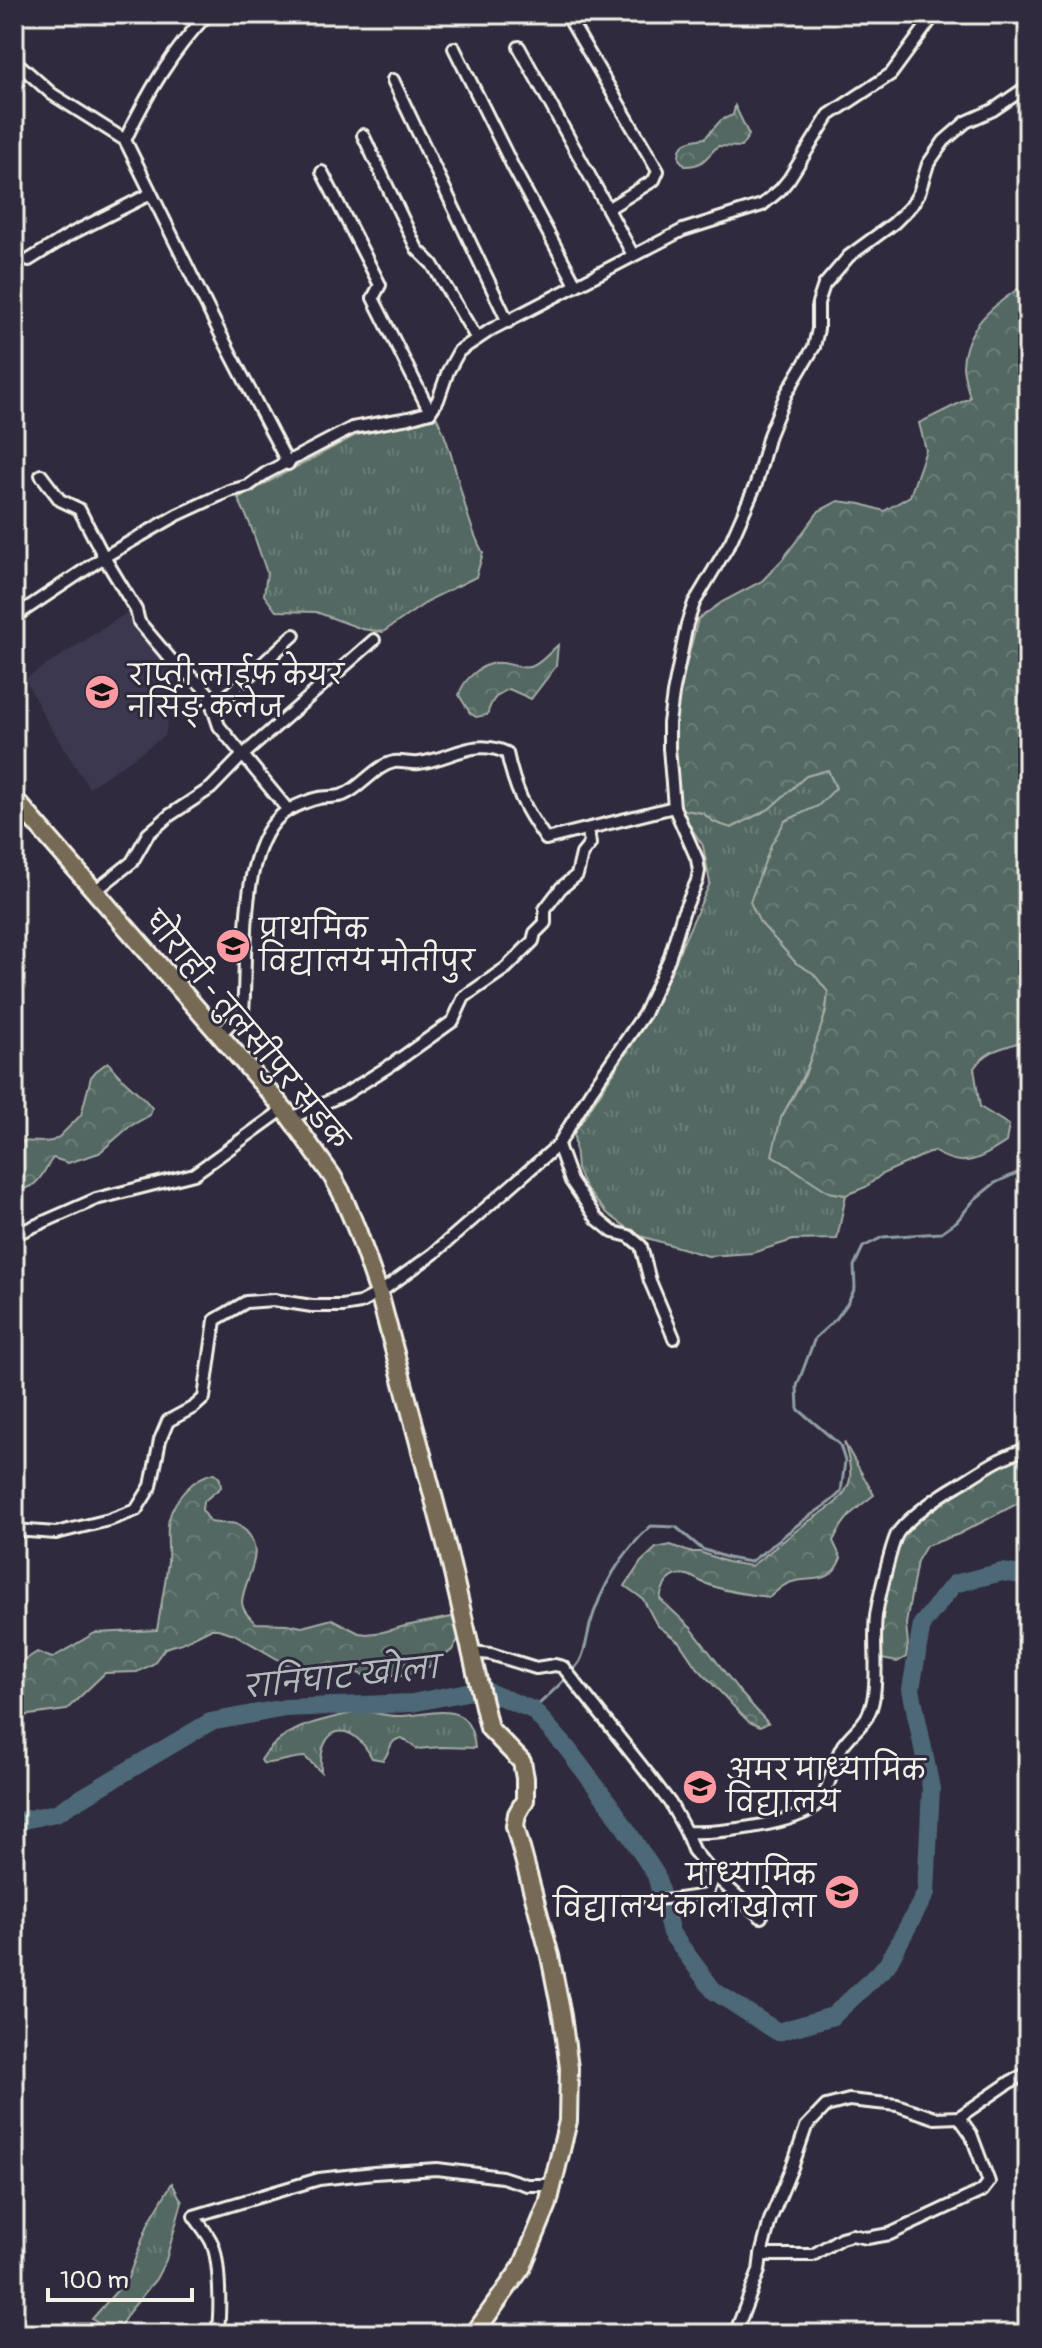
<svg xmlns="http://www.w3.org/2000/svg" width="1042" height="2348" viewBox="0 0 1042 2348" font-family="Pangolin,'Playpen Sans Deva',sans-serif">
	<defs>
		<pattern id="grass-tufts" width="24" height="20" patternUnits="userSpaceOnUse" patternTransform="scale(2)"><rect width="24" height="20" fill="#536862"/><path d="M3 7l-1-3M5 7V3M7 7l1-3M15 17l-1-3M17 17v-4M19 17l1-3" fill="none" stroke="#6c7e78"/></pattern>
		<pattern id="forest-crowns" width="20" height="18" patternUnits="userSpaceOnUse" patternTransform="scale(2)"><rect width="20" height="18" fill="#536862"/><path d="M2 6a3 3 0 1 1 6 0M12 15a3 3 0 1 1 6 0" fill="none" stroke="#6c7e78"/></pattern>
	</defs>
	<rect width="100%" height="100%" fill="#2f2a3d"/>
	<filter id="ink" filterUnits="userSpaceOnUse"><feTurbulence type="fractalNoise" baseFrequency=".0125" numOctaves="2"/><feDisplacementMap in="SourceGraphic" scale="16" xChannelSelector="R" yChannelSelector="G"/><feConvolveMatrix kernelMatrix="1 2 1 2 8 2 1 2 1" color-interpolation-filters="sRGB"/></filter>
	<g filter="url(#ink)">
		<!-- built -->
		<polygon fill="#3b394f" points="128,612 176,673 165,736 89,788 45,718 25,679"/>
		<!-- grass -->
		<g fill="url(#grass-tufts)" stroke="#a4aca5" stroke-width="2">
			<path d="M437,418C458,461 461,511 483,553L476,577L433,598L383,632L362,629L316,612L276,611L264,595L267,573L250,524L238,498L356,435Z"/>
			<path d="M828,770L836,789L818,806L785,821L759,921L796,963L813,973L828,992C824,1037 803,1079 781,1118L829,1192L846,1195L837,1239L793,1240L752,1253L708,1256L637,1235L607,1213L596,1201L585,1187L577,1169L574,1133L650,1017L710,883L703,846L679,809L703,813L714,822L732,828L769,809L806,776Z"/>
			<path d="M363,1711C376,1713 389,1717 402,1716C437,1714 470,1698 475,1748L441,1747L417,1749L402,1738C388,1740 391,1752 383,1760L372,1758C350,1717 318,1725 321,1772L305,1757C291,1757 271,1765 263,1763L261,1760C284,1724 326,1719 363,1711Z"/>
			<polygon points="172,2183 182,2202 166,2260 156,2279 129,2312 119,2328 111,2332 92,2319 128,2278 149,2222"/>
		</g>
		<!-- forest -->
		<g fill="url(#forest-crowns)" stroke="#a4aca5" stroke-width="2">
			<path d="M735,106L749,135L741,147L718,146C705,158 704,166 685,166L679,159C678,142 690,140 705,138L721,120L733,115Z"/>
			<path d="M1028,282V1039C1004,1049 990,1047 974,1068L980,1107L1009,1125L1006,1142C978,1160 964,1170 933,1151L882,1174L866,1187L846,1195L829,1192L772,1155L781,1118L805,1075L826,1012L828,992L813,973L796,963L759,921L750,902L771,845L785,821L818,806L836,788L828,770L806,776L769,809L731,828L714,822L703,813L679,809L674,770L676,704L698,619L722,602L762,581L782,560L819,511L838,501L861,504L884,511L910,496L926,450L919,423L970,398C968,388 963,376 963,366C965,324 996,304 1028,282Z"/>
			<path d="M558,645L556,666L531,699L509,689C496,694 491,701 487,715L476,717L470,713L459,695C463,680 480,665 495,663C508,661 521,671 533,666C542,662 551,651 558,645Z"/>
			<path d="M108,1062C120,1081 139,1090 152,1108L150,1115L129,1127L99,1153L68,1163L53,1158C39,1176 42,1187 14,1191V1141L44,1142L52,1141L59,1137L81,1115L91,1077L96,1071Z"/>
			<path d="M844,1442L874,1495C854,1510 844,1518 833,1541L841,1558C829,1587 816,1575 792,1582C783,1584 777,1591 770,1597C749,1595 727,1592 707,1584C697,1581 689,1572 678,1575C666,1578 662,1588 660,1599L691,1628L740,1692L768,1723L760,1727L749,1722L738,1711L694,1664L679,1642L657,1625L643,1599L625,1586L641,1562L656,1548L671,1545L689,1552H700L727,1562L751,1566C768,1554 784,1540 801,1527C818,1513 845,1504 850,1479C852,1467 847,1453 844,1442Z"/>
			<path d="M1028,1454V1498L959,1534L926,1546L917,1561L906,1624L908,1644L906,1657L897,1662L882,1659C873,1644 893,1553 903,1535C908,1525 915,1519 925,1513L1016,1457Z"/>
			<path d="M215,1473L220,1479L221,1487L203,1502L202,1510L211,1522C219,1524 228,1522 236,1524C241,1526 242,1528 246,1531C267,1553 244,1578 242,1602C242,1611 250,1617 255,1623L287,1624L302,1627L332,1619L359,1633L367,1634L383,1632L405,1626L452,1617L460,1636L452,1650L434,1664L420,1671L405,1675H364L324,1664L293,1668L234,1634L218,1629H210L182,1643L165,1648L153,1664L137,1672L105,1673L66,1710L14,1717V1667L37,1652L52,1658L95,1633L157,1630C161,1607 165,1585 168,1562C169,1548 166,1532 169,1519C174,1499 194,1476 215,1473Z"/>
		</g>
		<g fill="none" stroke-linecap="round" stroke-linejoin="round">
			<!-- stream -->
			<path stroke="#909ea4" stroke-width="3" d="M533,1710C547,1696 570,1677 580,1661C586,1649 587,1637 590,1625C601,1588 622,1552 651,1526L676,1527L702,1549L728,1558L750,1562C768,1550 783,1536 800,1523C814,1512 829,1505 841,1492L845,1461L840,1445L798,1409L797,1386L815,1338L836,1319L847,1304L855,1288L854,1266L863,1247L883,1237L940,1233L957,1221L975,1199L995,1183L1028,1168"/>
			<!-- river -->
			<polyline stroke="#4e6777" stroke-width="18" points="14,1822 56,1813 210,1722 285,1708 412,1703 481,1689 533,1710 566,1747 613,1809 656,1875 671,1933 714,1991 778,2032 833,2016 887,1965 926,1893 931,1788 911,1689 922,1624 954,1584 1002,1572 1028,1576"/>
			<!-- pedestrian casing -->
			<g stroke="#f4f1e8" stroke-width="13">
				<polyline id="pedestrian" points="648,1902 703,1894 709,1892 715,1876"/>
			</g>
			<!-- minor casing -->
			<g stroke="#f4f1e8" stroke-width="16">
				<g id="minor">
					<path d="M208,14C172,51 147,94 125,140L219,331L288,464"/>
					<polyline points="571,22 658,171 654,180 609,208"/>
					<polyline points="519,47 633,255"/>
					<polyline points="454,48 513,167 576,285"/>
					<polyline points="14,60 52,94 125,140"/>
					<polyline points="393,80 508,322"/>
					<polyline points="363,135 417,249 432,264 477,339"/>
					<polyline points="322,172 380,285 373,298 430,412"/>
					<polyline points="29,260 69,235 150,194"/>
					<polyline points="41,475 60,500 79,509 104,557 136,610 139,622 173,662 200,684 208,693 219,726 288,810"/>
					<polyline points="14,617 104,557 177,515 229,491 248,486 266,473 352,428 409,418 430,412 438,400 448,371 459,351 492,329 683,230 762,205 780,190 789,179 829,115 891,74 935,14"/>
					<polyline points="213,709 294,635"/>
					<polyline points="95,891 132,862 148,834 170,815 211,788 242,756 374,640"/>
					<path d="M220,1034L243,1011C248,959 236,839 290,809C298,805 310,800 319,798C326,796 336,798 343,795C362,788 374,766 394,762C402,761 411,764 419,763C452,759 473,737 507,753C515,790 524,808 546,839L674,807"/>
					<polyline points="291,1118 345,1094 394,1063 453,1021 464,997 506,968 533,941 535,933 545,923 545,909 561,888 577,875 582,854 590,844 588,830"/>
					<polyline points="558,1145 571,1181 597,1219 613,1232 629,1236 641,1246 650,1281 674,1338"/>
					<polyline points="14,1235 96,1199 194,1174 284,1109"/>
					<polyline points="14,1530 56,1533 109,1520 136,1510 151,1486 160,1440 168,1421 194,1407 204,1398 215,1320 246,1302 274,1300 312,1306 342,1306 360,1303 379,1293 433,1254 558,1145 591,1091 644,1014 669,959 683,913 697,881 699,871 697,859 674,807 669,748 669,723 673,694 687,624 694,603 731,541 756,484 769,435 786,394 814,347 818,329 818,303 824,285 849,256 894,223 912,205 919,193 928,164 944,141 966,122 993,110 1028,86"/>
					<path d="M472,1652L491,1654L536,1668L555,1665L563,1667L651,1778L670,1803L686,1832C715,1834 786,1825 811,1809C815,1806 820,1801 823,1796C832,1781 833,1761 843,1745C857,1726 870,1723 874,1695C878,1669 873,1642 876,1616C878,1601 891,1546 897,1534C907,1518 942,1494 958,1485C981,1471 1002,1455 1028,1449"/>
					<polyline points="686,1832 693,1850 715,1876 761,1917"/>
					<polyline points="761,2255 813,2255 841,2238 852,2235 867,2238 890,2234 982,2191 989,2182 971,2134 959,2117"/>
					<path d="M217,2334C221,2314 220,2261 212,2243C208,2234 200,2225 194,2216L319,2179L374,2173L437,2169L502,2177L527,2185H552"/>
					<polyline points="735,2334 759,2271 761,2255 770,2220 793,2165 806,2127 826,2106 849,2100 897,2105 935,2118 959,2117 1010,2082 1028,2073"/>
				</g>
			</g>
			<!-- primary casing -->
			<g stroke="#f4f1e8" stroke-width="22">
				<polyline id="primary" points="14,798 284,1109 332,1176 341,1192 357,1230 379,1293 447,1548 489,1728 522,1762 525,1778 525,1800 517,1814 515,1826 550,1956 562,2016 569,2068 568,2121 548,2204 522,2267 474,2334"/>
			</g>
			<!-- pedestrian -->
			<use href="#pedestrian" stroke="#2f2a3d" stroke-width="7"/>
			<!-- minor -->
			<use href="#minor" stroke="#2f2a3d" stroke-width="10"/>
			<!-- primary -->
			<use href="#primary" stroke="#766a55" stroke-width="16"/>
		</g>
	</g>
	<!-- icons -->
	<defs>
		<g id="university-disc" transform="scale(1.8)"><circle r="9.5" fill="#ff9aa2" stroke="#2f2a3d"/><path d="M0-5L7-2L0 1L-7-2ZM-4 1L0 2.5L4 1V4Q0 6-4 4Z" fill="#111"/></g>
		<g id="school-disc" transform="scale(1.8)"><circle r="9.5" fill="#ff9aa2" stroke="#2f2a3d"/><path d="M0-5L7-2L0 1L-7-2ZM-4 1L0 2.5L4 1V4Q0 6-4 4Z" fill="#111"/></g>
	</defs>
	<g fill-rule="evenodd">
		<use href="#university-disc" x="102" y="692"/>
		<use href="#school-disc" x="233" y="946"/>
		<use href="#school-disc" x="700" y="1787"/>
		<use href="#school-disc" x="842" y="1892"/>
	</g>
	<g text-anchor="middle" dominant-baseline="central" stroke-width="6" stroke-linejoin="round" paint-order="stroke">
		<!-- poi labels -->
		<g font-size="28" fill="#f4f1e8" stroke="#2f2a3d" text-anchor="start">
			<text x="128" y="676">राप्ती लाईफ केयर<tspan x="128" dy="32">नर्सिङ् कलेज</tspan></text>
			<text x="259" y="930">प्राथमिक<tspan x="259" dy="32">विद्यालय मोतीपुर</tspan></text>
			<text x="726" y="1771">अमर माध्यामिक<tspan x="726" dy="32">विद्यालय</tspan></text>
			<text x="816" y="1876" text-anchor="end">माध्यामिक<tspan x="816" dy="32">विद्यालय कालाखोला</tspan></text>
		</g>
		<!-- street labels -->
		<g font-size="28" fill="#f4f1e8" stroke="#2f2a3d">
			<text transform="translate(246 1031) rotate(50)">घोराही - तुलसीपुर सडक</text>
		</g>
		<!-- water labels -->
		<g font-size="30" font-style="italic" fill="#b2babb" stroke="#2f2a3d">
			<text transform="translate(341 1678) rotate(-6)">रानिघाट खोला</text>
		</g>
	</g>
	<!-- margin -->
	<rect width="1042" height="2348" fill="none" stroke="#2f2a3d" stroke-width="48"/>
	<rect x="24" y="24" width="994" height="2300" fill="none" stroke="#f4f1e8" stroke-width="3" filter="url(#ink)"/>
	<!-- scale -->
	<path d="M48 2288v12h144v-12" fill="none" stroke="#f4f1e8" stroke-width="4"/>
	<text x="60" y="2288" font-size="24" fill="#f4f1e8" stroke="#2f2a3d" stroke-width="6" paint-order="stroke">100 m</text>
</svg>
